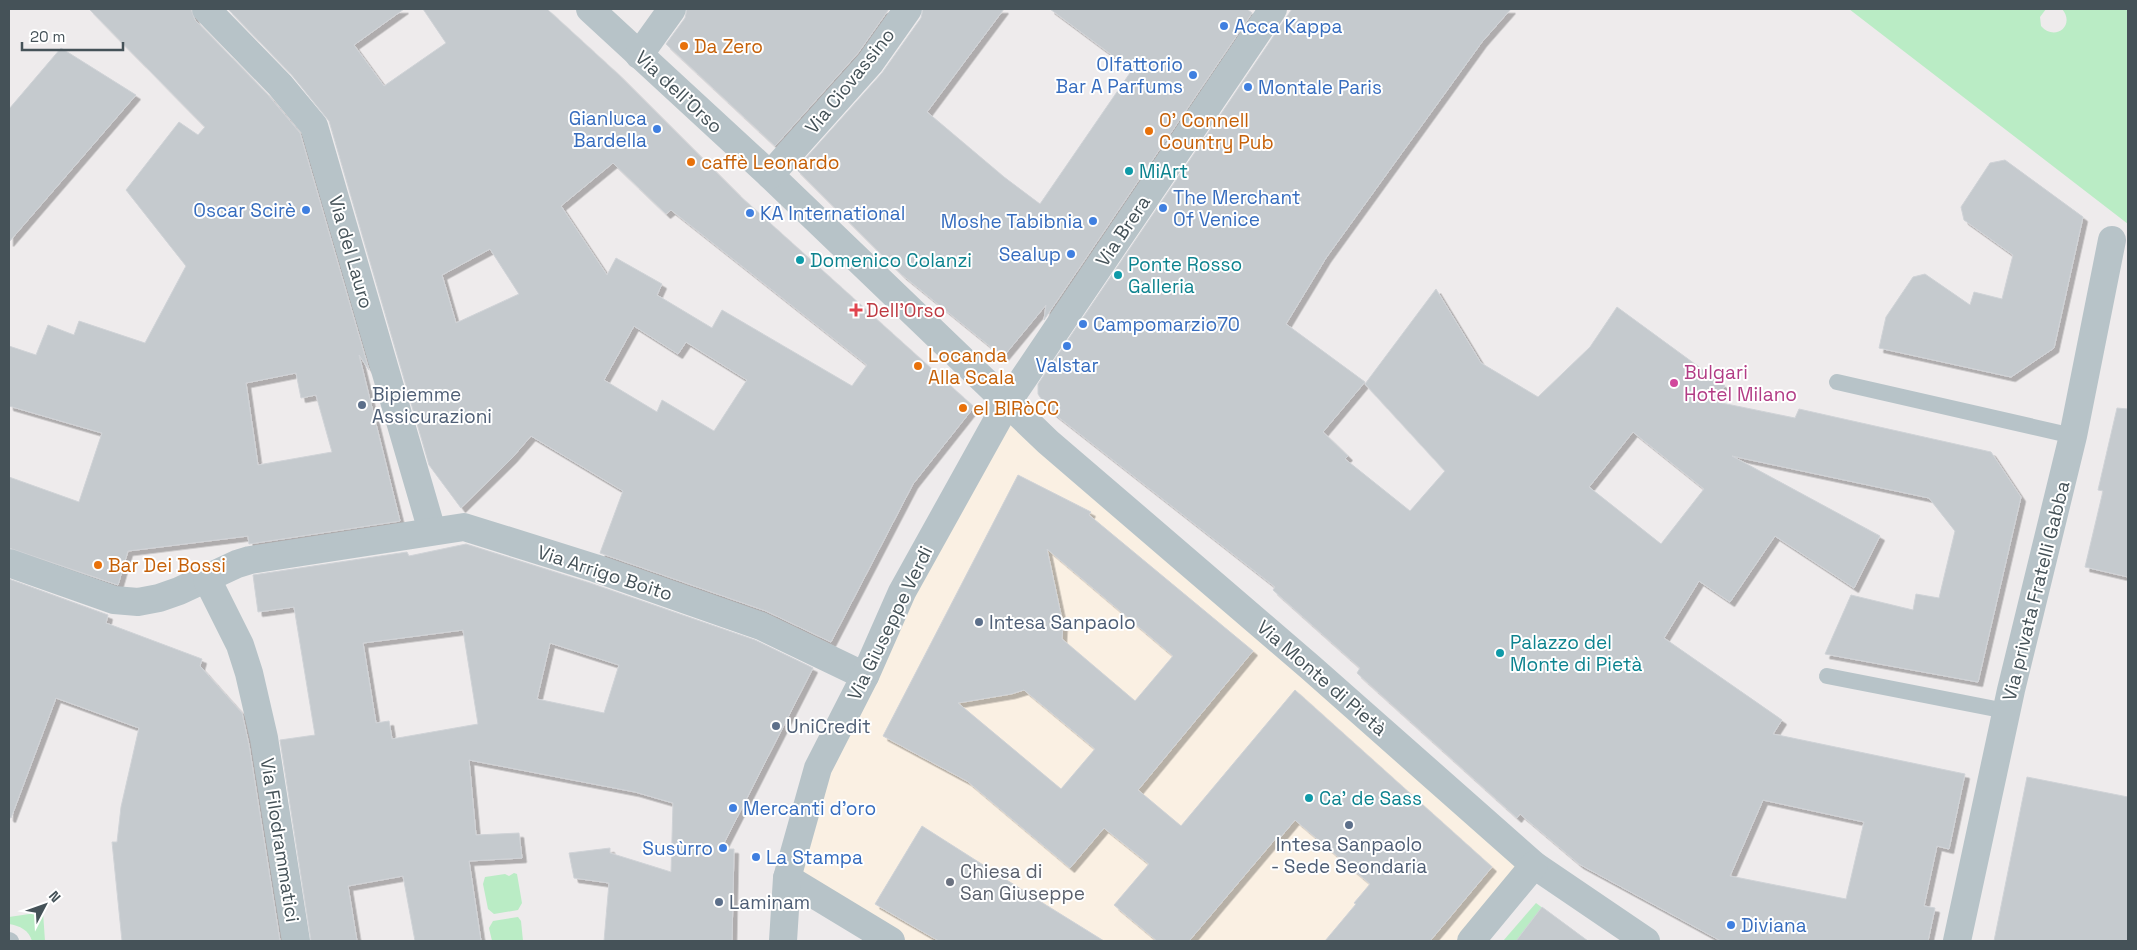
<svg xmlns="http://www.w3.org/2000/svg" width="2137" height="950" viewBox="0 0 2137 950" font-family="'Space Grotesk',sans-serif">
	<defs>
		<filter id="shadow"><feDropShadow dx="4.5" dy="4.5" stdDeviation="0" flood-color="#0004"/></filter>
	</defs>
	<rect width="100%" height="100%" fill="#eeebec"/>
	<!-- commercial -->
	<polygon fill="#faf0e3" points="1008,405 1531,866 1470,941 903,941 790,872 821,768"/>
	<!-- green -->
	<g fill="#baecc5">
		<path d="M1849,9H2046L2040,17L2041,26C2055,42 2076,25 2062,9H2128V224Z"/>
		<polygon points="514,873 517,874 522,903 518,910 494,914 488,909 483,884 485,877 505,874 509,876"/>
		<polygon points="1536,903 1587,941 1503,941"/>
		<path d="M43,912L45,941H32C29,930 20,926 9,924V917Z"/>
		<polygon points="518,917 521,921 523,941 492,941 489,928 493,921"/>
	</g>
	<!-- building -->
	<g fill="#c5cace" stroke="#d0d3d7" fill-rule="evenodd" filter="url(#shadow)">
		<path d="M89,9H191L195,20L268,95L300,133L369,370L359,355L400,521L249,544L248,536L128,551L118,585L9,548V477L79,502L102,433L9,406V346L36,355L48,325L74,335L79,321L145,343L186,266L126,190L179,122L198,135L205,127ZM296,373L301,398L316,395L332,452L258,465L246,383Z"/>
		<path d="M228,9H404L354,45L384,86L446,43L423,9H547L619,75L741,197L974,407L913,484L831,642L766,611L600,553L623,491L531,436L512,458L461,508L429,465L329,121L291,74ZM613,163L666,214L671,210L867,365L852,386L722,310L712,328L657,295L662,284L616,258L607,275L561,206ZM490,249L519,294L456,323L442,275ZM634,326L678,354L686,342L747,380L714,431L662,400L657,412L604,380Z"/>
		<polygon points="687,9 889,9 858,53 775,146 666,44 685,18"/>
		<polygon points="923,9 1004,9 927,112 1004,177 1040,204 1132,70 1050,9 1247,9 1252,13 1044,320 1046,305 1003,357 901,274 796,169 882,73 921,18"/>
		<path d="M1292,9H1511L1482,42L1326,258L1286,324L1365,382L1323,432L1348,456L1345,459L1410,511L1445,471L1365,384L1436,289L1481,363L1538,397L1590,347L1617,307L1725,386L1712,401L1795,418L1799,409L1991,452L2021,497L1978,682L1825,654L1851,595L1913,610L1916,594L1939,598L1955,531L1929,498L1732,456L1880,536L1854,588L1775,536L1730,602L1699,581L1664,638L1782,720L1773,734L1965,774L1949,849L1937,846L1924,906L1935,908L1928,941H1721L1579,864L1520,814L1517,818L1357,673L1360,668L1273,590L1275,587L1048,409L1038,394V384ZM1633,432L1704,489L1661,544L1589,487ZM1763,800L1864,822L1846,899L1730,876Z"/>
		<polygon points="61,48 136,95 9,242 9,109"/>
		<polygon points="2005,160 2083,217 2054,348 2011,377 1879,348 1886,317 1913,277 1925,274 1970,305 1974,292 2002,299 2013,255 1964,220 1961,207 1990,163"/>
		<polygon points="2117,408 2128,409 2128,577 2085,567 2103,491 2098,490"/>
		<path d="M1018,475L1091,512L1089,515L1253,651L1138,790L1181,826L1295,690L1492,867L1430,941H1325L1356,904L1354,903L1370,884L1295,820L1279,839L1277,837L1189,941H1157L1114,905L1149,864L1104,828L1070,868L967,781L883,736ZM1047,549L1173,656L1135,701L1062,639L1063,624ZM1024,690L1095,749L1061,789L958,703L1011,694Z"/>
		<path d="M466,544L590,583L755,640L813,668L721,849H734L732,941H604L609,883L574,878L569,853L610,848V853L671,872L673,803L635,792L469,760L476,835L519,833L522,858L469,861L481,941H415L403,876L348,886L357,941H311L280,740L315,735L294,607L258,612L253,575L407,552L409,556ZM463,630L478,724L392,739L389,721L376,723L363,643ZM550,643L619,665L604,713L537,699Z"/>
		<polygon points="9,579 108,615 106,623 202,659 200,666 242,713 249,745 280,941 122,941 112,842 117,842 121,807 139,728 56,698 11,818 9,817"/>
		<polygon points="2027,777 2128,797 2128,941 1994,941"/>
		<polygon points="922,826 1046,905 1104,941 939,941 875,904"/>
		<polygon points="1542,907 1588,941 1516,941"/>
	</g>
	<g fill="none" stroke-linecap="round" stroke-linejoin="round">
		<!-- lane -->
		<g stroke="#b7c3c8" stroke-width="16">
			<polyline points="1837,382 2073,436"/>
			<polyline points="1827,676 2006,711"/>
			<polyline points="9,940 11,941"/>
		</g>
		<!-- street -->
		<g stroke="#b7c3c8" stroke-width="28">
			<polyline points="206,9 280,85 314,126 432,531"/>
			<polyline points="590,9 770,175 1048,442 1310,667 1534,865 1646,941"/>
			<polyline points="639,55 672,9"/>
			<polyline points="770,175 870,63 908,9"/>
			<polyline points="9,563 114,600 138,602 159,598 179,591 237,564 250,560 464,527 595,568 761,626 865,676"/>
			<polyline points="207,579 240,645 249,673 264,738 296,941"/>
			<polyline points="787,878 891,941"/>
			<polyline points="783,941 787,878 818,768 865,676 902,592 1007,403 1273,9"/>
			<polyline points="1471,941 1534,865"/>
			<polyline points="1957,941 2011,690 2073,436 2112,240"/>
		</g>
	</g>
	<!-- markers -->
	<g fill="#3f7fe0" stroke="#fff" stroke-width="2">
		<circle cx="1224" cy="26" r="5"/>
		<circle cx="1193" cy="75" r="5"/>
		<circle cx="1248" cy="87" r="5"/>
		<circle cx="657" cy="129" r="5"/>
		<circle cx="1163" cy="208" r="5"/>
		<circle cx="306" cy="210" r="5"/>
		<circle cx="750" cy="213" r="5"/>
		<circle cx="1093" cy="221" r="5"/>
		<circle cx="1071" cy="254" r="5"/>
		<circle cx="1083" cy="324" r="5"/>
		<circle cx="1067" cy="346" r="5"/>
		<circle cx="733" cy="808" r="5"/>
		<circle cx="723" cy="848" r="5"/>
		<circle cx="756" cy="857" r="5"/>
		<circle cx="1731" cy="925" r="5"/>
	</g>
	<g fill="#e8710a" stroke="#fff" stroke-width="2">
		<circle cx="684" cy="46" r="5"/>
		<circle cx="1149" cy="131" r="5"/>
		<circle cx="691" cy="162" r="5"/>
		<circle cx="918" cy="366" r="5"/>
		<circle cx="963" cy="408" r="5"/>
		<circle cx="98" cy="565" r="5"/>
	</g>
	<g fill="#0f9aa8" stroke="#fff" stroke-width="2">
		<circle cx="1129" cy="171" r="5"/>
		<circle cx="800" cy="260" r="5"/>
		<circle cx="1118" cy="275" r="5"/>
		<circle cx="1500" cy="653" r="5"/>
		<circle cx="1309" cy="798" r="5"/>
	</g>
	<path fill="#e0444e" stroke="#fff" stroke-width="2" d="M853.5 302.5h5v5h5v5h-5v5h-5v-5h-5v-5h5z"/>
	<circle fill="#d1479c" stroke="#fff" stroke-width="2" cx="1674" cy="383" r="5"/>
	<g fill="#5c6f8a" stroke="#fff" stroke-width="2">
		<circle cx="362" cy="405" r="5"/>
		<circle cx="979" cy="622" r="5"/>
		<circle cx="776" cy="726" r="5"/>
		<circle cx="1349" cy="825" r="5"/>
		<circle cx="719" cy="902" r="5"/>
	</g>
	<circle fill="#6b7280" stroke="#fff" stroke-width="2" cx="950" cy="882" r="5"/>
	<g text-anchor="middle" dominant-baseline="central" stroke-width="4" stroke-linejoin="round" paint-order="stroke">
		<!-- shop labels -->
		<g font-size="19" fill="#366cbe" stroke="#fff" text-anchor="start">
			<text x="1234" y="26">Acca Kappa</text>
			<text x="1183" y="64" text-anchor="end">Olfattorio<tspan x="1183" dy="22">Bar A Parfums</tspan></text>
			<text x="1258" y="87">Montale Paris</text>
			<text x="647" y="118" text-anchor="end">Gianluca<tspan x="647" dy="22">Bardella</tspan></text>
			<text x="1173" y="197">The Merchant<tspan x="1173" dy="22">Of Venice</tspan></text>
			<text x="296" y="210" text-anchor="end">Oscar Scirè</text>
			<text x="760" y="213">KA International</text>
			<text x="1083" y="221" text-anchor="end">Moshe Tabibnia</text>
			<text x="1061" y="254" text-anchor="end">Sealup</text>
			<text x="1093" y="324">Campomarzio70</text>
			<text x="1067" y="365" text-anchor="middle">Valstar</text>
			<text x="743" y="808">Mercanti d'oro</text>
			<text x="713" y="848" text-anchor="end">Susùrro</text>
			<text x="766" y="857">La Stampa</text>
			<text x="1741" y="925">Diviana</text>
		</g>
		<!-- food labels -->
		<g font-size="19" fill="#c56008" stroke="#fff" text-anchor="start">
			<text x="694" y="46">Da Zero</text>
			<text x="1159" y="120">O' Connell<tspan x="1159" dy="22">Country Pub</tspan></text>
			<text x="701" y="162">caffè Leonardo</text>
			<text x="928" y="355">Locanda<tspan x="928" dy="22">Alla Scala</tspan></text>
			<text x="973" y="408">el BIRòCC</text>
			<text x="108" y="565">Bar Dei Bossi</text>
		</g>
		<!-- street labels -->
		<g font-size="19" fill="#455258" stroke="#fff">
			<text transform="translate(850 81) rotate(-51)">Via Ciovassino</text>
			<text transform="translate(679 92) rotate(43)">Via dell'Orso</text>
			<text transform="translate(1123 231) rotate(-56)">Via Brera</text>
			<text transform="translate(351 252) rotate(74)">Via del Lauro</text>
			<text transform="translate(605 573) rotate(18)">Via Arrigo Boito</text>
			<text transform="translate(2036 591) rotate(-76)">Via privata Fratelli Gabba</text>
			<text transform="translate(890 623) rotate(-64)">Via Giuseppe Verdi</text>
			<text transform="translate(1322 678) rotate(41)">Via Monte di Pietà</text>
			<text transform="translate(280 840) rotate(81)">Via Filodrammatici</text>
		</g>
		<!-- culture labels -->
		<g font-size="19" fill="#0d838f" stroke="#fff" text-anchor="start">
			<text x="1139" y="171">MiArt</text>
			<text x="810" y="260">Domenico Colanzi</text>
			<text x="1128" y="264">Ponte Rosso<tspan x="1128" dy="22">Galleria</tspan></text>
			<text x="1510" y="642">Palazzo del<tspan x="1510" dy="22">Monte di Pietà</tspan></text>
			<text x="1319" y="798">Ca' de Sass</text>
		</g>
		<!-- health labels -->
		<g font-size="19" fill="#be3a42" stroke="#fff" text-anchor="start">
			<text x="866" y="310">Dell'Orso</text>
		</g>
		<!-- hotel labels -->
		<g font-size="19" fill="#b23c85" stroke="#fff" text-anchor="start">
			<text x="1684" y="372">Bulgari<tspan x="1684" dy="22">Hotel Milano</tspan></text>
		</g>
		<!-- service labels -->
		<g font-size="19" fill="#4e5e75" stroke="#fff" text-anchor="start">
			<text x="372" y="394">Bipiemme<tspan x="372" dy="22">Assicurazioni</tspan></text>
			<text x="989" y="622">Intesa Sanpaolo</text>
			<text x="786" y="726">UniCredit</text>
			<text x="1349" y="844" text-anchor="middle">Intesa Sanpaolo<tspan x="1349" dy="22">- Sede Seondaria</tspan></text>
			<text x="729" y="902">Laminam</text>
		</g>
		<!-- worship labels -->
		<g font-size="19" fill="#5b616d" stroke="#fff" text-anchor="start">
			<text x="960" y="871">Chiesa di<tspan x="960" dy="22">San Giuseppe</tspan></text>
		</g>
	</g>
	<!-- border -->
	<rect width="2137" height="950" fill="none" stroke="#455258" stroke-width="20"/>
	<!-- north arrow -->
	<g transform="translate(45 905) rotate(49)" stroke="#ffffff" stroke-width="4" paint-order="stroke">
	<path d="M0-4L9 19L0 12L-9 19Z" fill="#455258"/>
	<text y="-8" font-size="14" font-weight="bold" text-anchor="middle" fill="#455258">N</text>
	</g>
	<!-- scale -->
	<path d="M22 42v8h101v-8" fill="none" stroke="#455258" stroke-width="2.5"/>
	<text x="30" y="42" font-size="15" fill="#455258" stroke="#ffffff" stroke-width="4" paint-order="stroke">20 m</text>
</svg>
